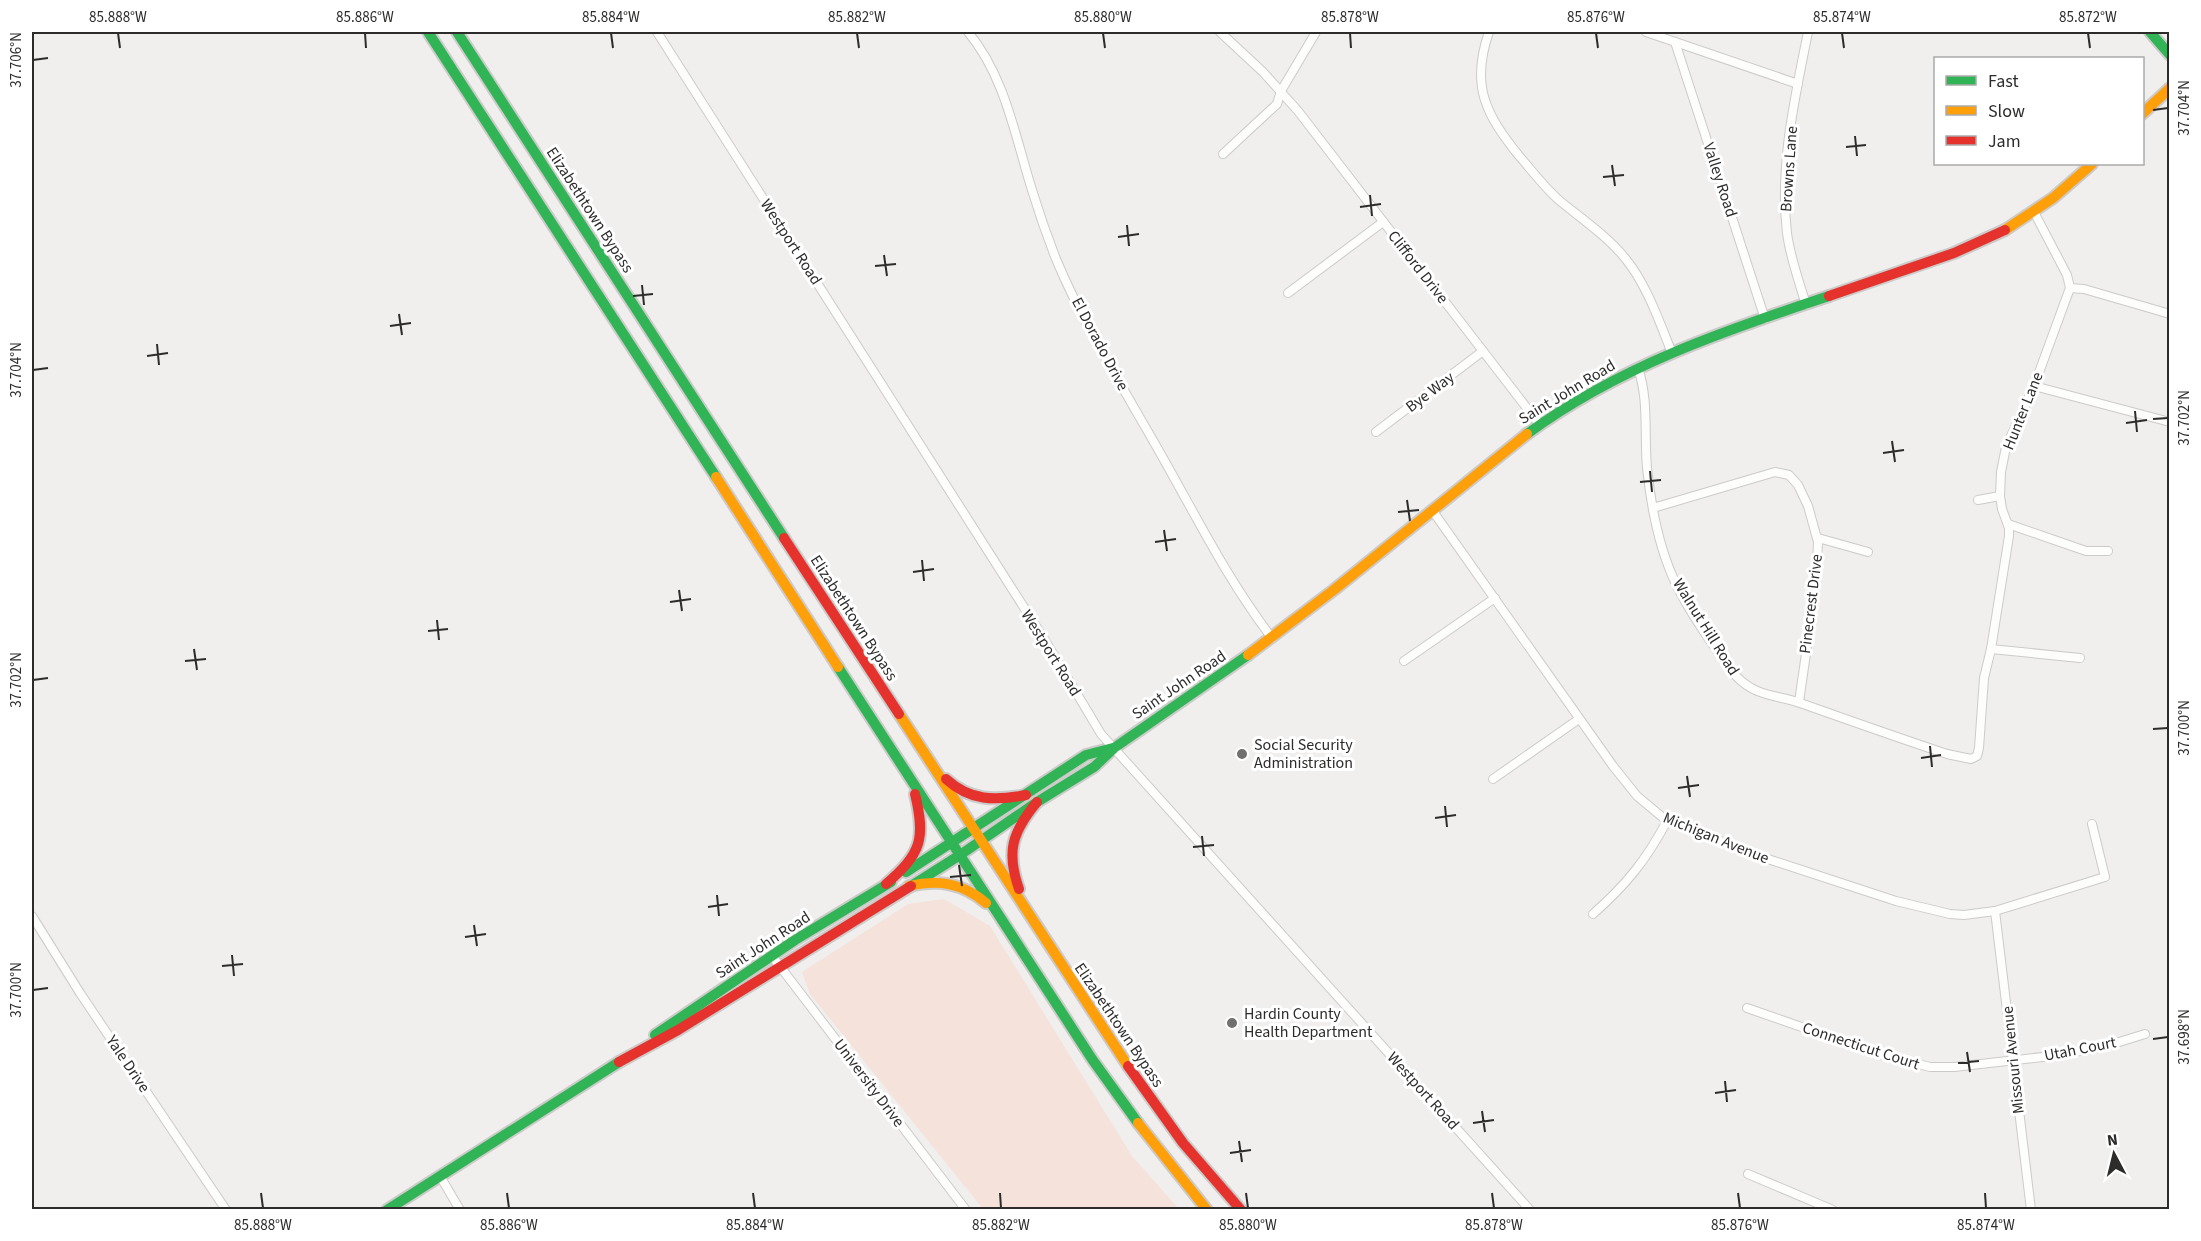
<svg xmlns="http://www.w3.org/2000/svg" width="2201" height="1241" viewBox="0 0 2201 1241" font-family="'Source Sans 3',sans-serif">
	<rect width="100%" height="100%" fill="#f0efee"/>
	<!-- green -->
	<polygon fill="#f5e2db" points="944,899 990,926 1132,1156 1179,1209 983,1209 810,994 802,972 908,904"/>
	<g fill="none" stroke-linecap="round" stroke-linejoin="round">
		<!-- street casing -->
		<g stroke="#cccbca" stroke-width="10">
			<g id="street">
				<polyline points="657,32 1046,642 1101,734 1530,1210"/>
				<path d="M968,32C1005,76 1015,136 1032,190C1039,213 1047,236 1056,259C1084,326 1124,389 1159,451C1195,514 1228,581 1272,638"/>
				<polyline points="1220,32 1263,72 1298,111 1540,425"/>
				<path d="M1489,32C1470,86 1486,115 1520,157C1533,172 1545,188 1560,201C1582,219 1607,236 1625,258C1647,285 1659,321 1672,353"/>
				<polyline points="1646,32 1798,84"/>
				<polyline points="1675,42 1765,319"/>
				<polyline points="1223,154 1277,104 1281,91 1316,32"/>
				<polyline points="2070,288 2084,289 2170,314"/>
				<polyline points="1288,293 1383,222"/>
				<path d="M1806,305C1799,281 1790,257 1787,233C1779,166 1795,97 1808,32"/>
				<path d="M1638,368C1649,400 1644,434 1647,468C1651,506 1659,549 1676,584C1690,613 1716,650 1736,676C1757,698 1777,694 1803,704C1851,721 1899,738 1947,754L1971,759L1977,756L1979,748L1984,678L1991,649L2009,536V528L2002,509L2000,496L2001,472L2006,447L2034,386L2070,288L2067,275L2034,212"/>
				<polyline points="2034,386 2170,422"/>
				<polyline points="1376,432 1483,351"/>
				<polyline points="1978,500 2000,496"/>
				<polyline points="1653,508 1775,472 1789,475 1798,485 1808,506 1818,542 1816,584 1799,702"/>
				<polyline points="1432,510 1613,766 1637,796 1667,821 1771,860 1896,901 1950,914 1964,915 1995,911 2105,877 2092,824"/>
				<polyline points="2008,524 2086,551 2108,551"/>
				<polyline points="1818,538 1868,552"/>
				<polyline points="1991,649 2080,658"/>
				<polyline points="1404,661 1495,598"/>
				<polyline points="1493,779 1579,719"/>
				<polyline points="1995,911 2031,1210"/>
				<path d="M1593,914C1627,884 1646,860 1667,821"/>
				<polyline points="32,916 80,993 226,1210"/>
				<polyline points="772,956 966,1210"/>
				<polyline points="1747,1008 1879,1054 1930,1067 1954,1067 2051,1056 2103,1047 2145,1034"/>
				<polyline points="1748,1174 1833,1210"/>
				<polyline points="440,1176 460,1210"/>
			</g>
		</g>
		<!-- fast casing -->
		<g stroke="#cccbca" stroke-width="14">
			<g id="fast">
				<polyline points="428,32 716,477"/>
				<polyline points="457,32 784,538"/>
				<polyline points="2150,32 2170,55"/>
				<path d="M1527,434C1618,367 1723,331 1829,296"/>
				<polyline points="838,667 1092,1059 1138,1123"/>
				<polyline points="906,872 1086,755 1113,748"/>
				<polyline points="911,886 960,855 1037,802 1094,767 1114,748 1248,655"/>
				<polyline points="655,1035 795,940 891,882"/>
				<polyline points="387,1210 619,1062"/>
			</g>
		</g>
		<!-- slow casing -->
		<g stroke="#cccbca" stroke-width="14">
			<g id="slow">
				<polyline points="2142,114 2170,88"/>
				<polyline points="2005,230 2053,198 2092,164"/>
				<polyline points="716,477 838,667"/>
				<polyline points="1248,655 1335,589 1527,434"/>
				<polyline points="899,714 1128,1066"/>
				<path d="M909,886C938,879 963,883 986,903"/>
				<polyline points="1138,1123 1207,1210"/>
			</g>
		</g>
		<!-- jam casing -->
		<g stroke="#cccbca" stroke-width="14">
			<g id="jam">
				<polyline points="1829,296 1954,253 2005,230"/>
				<polyline points="784,538 899,714"/>
				<path d="M946,779C970,801 995,801 1026,795"/>
				<path d="M886,884C921,854 926,839 915,794"/>
				<path d="M1019,889C1006,852 1012,832 1037,802"/>
				<polyline points="619,1062 678,1030 911,886"/>
				<polyline points="1128,1066 1183,1143 1241,1210"/>
			</g>
		</g>
		<!-- street -->
		<use href="#street" stroke="#fdfdfc" stroke-width="8"/>
		<!-- fast -->
		<use href="#fast" stroke="#30b455" stroke-width="10"/>
		<!-- slow -->
		<use href="#slow" stroke="#ff9f0a" stroke-width="10"/>
		<!-- jam -->
		<use href="#jam" stroke="#e5322d" stroke-width="10"/>
	</g>
	<!-- ticks -->
	<path fill="none" stroke="#2d2c2b" stroke-width="2" d="M118,33L120,48M365,33L366,48M611,33L613,48M857,33L859,48M1103,33L1105,48M1350,33L1351,48M1596,33L1598,48M1842,33L1844,48M2088,33L2090,48M33,60L48,58M2153,110L2168,108M1855,136L1857,156M1846,147L1866,145M1612,165L1615,186M1603,177L1624,175M1370,195L1372,216M1360,207L1381,204M1127,225L1129,246M1118,237L1139,234M884,255L887,276M875,266L896,264M642,285L644,305M633,296L653,294M399,314L402,335M390,326L411,323M157,344L159,365M147,356L168,353M33,370L48,368M2135,411L2137,432M2153,419L2168,418M2126,423L2147,420M1892,441L1895,462M1883,453L1904,450M1650,471L1652,492M1640,482L1661,480M1407,500L1410,521M1398,512L1419,510M1164,530L1167,551M1155,542L1176,539M922,560L924,581M913,572L934,569M679,590L682,611M670,602L691,599M437,620L439,640M428,631L448,629M194,649L197,670M185,661L206,659M33,680L48,678M2153,729L2168,728M1930,746L1932,767M1921,758L1941,755M1687,776L1690,797M1678,788L1699,785M1445,806L1447,827M1435,818L1456,815M1202,836L1204,856M1193,847L1214,845M959,865L962,886M950,877L971,875M717,895L719,916M708,907L728,904M474,925L477,946M465,937L486,934M232,955L234,976M222,966L243,964M33,990L48,988M2153,1039L2168,1037M1967,1052L1970,1072M1958,1063L1979,1061M1725,1081L1727,1102M1715,1093L1736,1090M1482,1111L1485,1132M1473,1123L1494,1120M1239,1141L1242,1162M1230,1153L1251,1150M261,1193L263,1208M507,1193L509,1208M753,1193L755,1208M1000,1193L1001,1208M1246,1193L1248,1208M1492,1193L1494,1208M1738,1193L1740,1208M1985,1193L1986,1208"/>
	<!-- markers -->
	<g fill="#71706f" stroke="#fff" stroke-width="2">
		<circle cx="1242" cy="754" r="6"/>
		<circle cx="1232" cy="1023" r="6"/>
	</g>
	<g text-anchor="middle" dominant-baseline="central" stroke-width="6" stroke-linejoin="round" paint-order="stroke">
		<!-- street labels -->
		<g font-size="16" fill="#2d2c2b" stroke="#fff">
			<text transform="translate(1789 169) rotate(-86)">Browns Lane</text>
			<text transform="translate(1720 180) rotate(72)">Valley Road</text>
			<text transform="translate(590 210) rotate(57)">Elizabethtown Bypass</text>
			<text transform="translate(791 242) rotate(57)">Westport Road</text>
			<text transform="translate(1418 267) rotate(52)">Clifford Drive</text>
			<text transform="translate(1100 344) rotate(62)">El Dorado Drive</text>
			<text transform="translate(1430 392) rotate(-37)">Bye Way</text>
			<text transform="translate(1567 392) rotate(-31)">Saint John Road</text>
			<text transform="translate(2023 411) rotate(-68)">Hunter Lane</text>
			<text transform="translate(1811 604) rotate(-83)">Pinecrest Drive</text>
			<text transform="translate(854 618) rotate(57)">Elizabethtown Bypass</text>
			<text transform="translate(1706 627) rotate(58)">Walnut Hill Road</text>
			<text transform="translate(1051 653) rotate(58)">Westport Road</text>
			<text transform="translate(1179 685) rotate(-34)">Saint John Road</text>
			<text transform="translate(1716 838) rotate(22)">Michigan Avenue</text>
			<text transform="translate(763 945) rotate(-33)">Saint John Road</text>
			<text transform="translate(1119 1025) rotate(56)">Elizabethtown Bypass</text>
			<text transform="translate(1861 1046) rotate(18)">Connecticut Court</text>
			<text transform="translate(2080 1049) rotate(-11)">Utah Court</text>
			<text transform="translate(2013 1060) rotate(-96)">Missouri Avenue</text>
			<text transform="translate(128 1064) rotate(56)">Yale Drive</text>
			<text transform="translate(869 1083) rotate(53)">University Drive</text>
			<text transform="translate(1423 1091) rotate(48)">Westport Road</text>
		</g>
		<!-- poi labels -->
		<g font-size="16" fill="#2d2c2b" stroke="#fff" text-anchor="start">
			<text x="1254" y="745">Social Security<tspan x="1254" dy="18">Administration</tspan></text>
			<text x="1244" y="1014">Hardin County<tspan x="1244" dy="18">Health Department</tspan></text>
		</g>
	</g>
	<!-- border -->
	<rect width="2201" height="1241" fill="none" stroke="#ffffff" stroke-width="66"/>
	<!-- legend -->
	<rect x="1934" y="57" width="210" height="108" fill="#ffffff" stroke="#ababaa" stroke-width="1.5"/>
	<rect x="1946" y="76" width="30" height="9" fill="#30b455" stroke="#ababaa" stroke-width="1.5"/>
	<text x="1988" y="87" font-size="18" fill="#2d2c2b">Fast</text>
	<rect x="1946" y="106" width="30" height="9" fill="#ff9f0a" stroke="#ababaa" stroke-width="1.5"/>
	<text x="1988" y="117" font-size="18" fill="#2d2c2b">Slow</text>
	<rect x="1946" y="136" width="30" height="9" fill="#e5322d" stroke="#ababaa" stroke-width="1.5"/>
	<text x="1988" y="147" font-size="18" fill="#2d2c2b">Jam</text>
	<!-- north arrow -->
	<g transform="translate(2114 1154) rotate(353)" stroke="#ffffff" stroke-width="4.5" paint-order="stroke">
	<path d="M0-4.5L10 22L0 15L-10 22Z" fill="#2d2c2b"/>
	<text y="-9" font-size="16" font-weight="bold" text-anchor="middle" fill="#2d2c2b">N</text>
	</g>
	<rect x="33" y="33" width="2135" height="1175" fill="none" stroke="#2d2c2b" stroke-width="2"/>
	<g font-size="15" text-anchor="middle" fill="#2d2c2b">
		<text x="118" y="22">85.888°W</text>
		<text x="365" y="22">85.886°W</text>
		<text x="611" y="22">85.884°W</text>
		<text x="857" y="22">85.882°W</text>
		<text x="1103" y="22">85.880°W</text>
		<text x="1350" y="22">85.878°W</text>
		<text x="1596" y="22">85.876°W</text>
		<text x="1842" y="22">85.874°W</text>
		<text x="2088" y="22">85.872°W</text>
		<text transform="translate(16 60) rotate(-90)" y="5">37.706°N</text>
		<text transform="translate(2184 108) rotate(-90)" y="5">37.704°N</text>
		<text transform="translate(16 370) rotate(-90)" y="5">37.704°N</text>
		<text transform="translate(2184 418) rotate(-90)" y="5">37.702°N</text>
		<text transform="translate(16 680) rotate(-90)" y="5">37.702°N</text>
		<text transform="translate(2184 728) rotate(-90)" y="5">37.700°N</text>
		<text transform="translate(16 990) rotate(-90)" y="5">37.700°N</text>
		<text transform="translate(2184 1037) rotate(-90)" y="5">37.698°N</text>
		<text x="263" y="1230">85.888°W</text>
		<text x="509" y="1230">85.886°W</text>
		<text x="755" y="1230">85.884°W</text>
		<text x="1001" y="1230">85.882°W</text>
		<text x="1248" y="1230">85.880°W</text>
		<text x="1494" y="1230">85.878°W</text>
		<text x="1740" y="1230">85.876°W</text>
		<text x="1986" y="1230">85.874°W</text>
	</g>
</svg>
